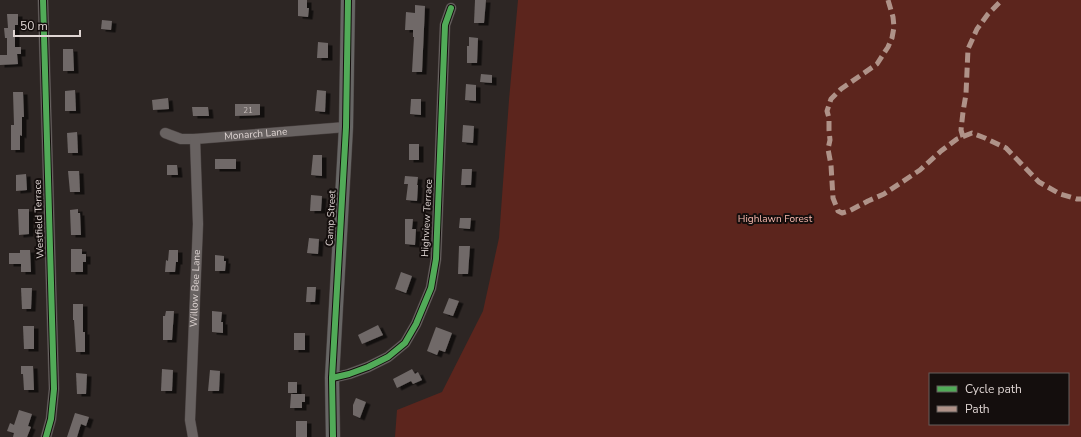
<svg xmlns="http://www.w3.org/2000/svg" width="1081" height="437" viewBox="0 0 1081 437" font-family="'Nunito Sans',sans-serif">
	<defs>
		<filter id="shadow"><feDropShadow dx="4.5" dy="2.5" stdDeviation="0" flood-color="#0009"/></filter>
	</defs>
	<rect width="100%" height="100%" fill="#2d2624"/>
	<!-- green -->
	<path fill="#5c251d" fill-rule="evenodd" d="M518,0H1081V437H395L397,410L442,392L483,311L499,238L509,100ZM930,374H1068V424H930Z"/>
	<!-- building -->
	<g fill="#706968" filter="url(#shadow)">
		<polygon points="298,0 307,0 307,8 309,8 308,17 298,16"/>
		<polygon points="475,0 486,0 484,23 474,23"/>
		<polygon points="415,5 425,6 422,72 412,72 414,37 413,37 413,30 405,30 406,12 415,13"/>
		<polygon points="7,14 18,14 18,25 15,25 15,47 21,47 21,54 17,54 18,64 0,65 0,55 7,55 7,38 5,38 4,28 8,28"/>
		<polygon points="102,20 112,21 111,30 101,29"/>
		<polygon points="469,37 478,38 477,63 467,63 467,46 469,46"/>
		<polygon points="318,42 328,43 328,58 317,58"/>
		<polygon points="63,49 73,49 74,71 63,71"/>
		<polygon points="481,74 492,75 492,83 480,82"/>
		<polygon points="466,84 476,85 476,101 465,100"/>
		<polygon points="75,90 76,111 65,111 65,91"/>
		<polygon points="317,90 326,91 325,112 315,111"/>
		<polygon points="13,92 23,92 24,117 22,117 22,136 20,135 20,150 11,150 11,125 14,125"/>
		<polygon points="168,98 169,109 153,110 152,100"/>
		<polygon points="411,99 421,99 421,115 410,114"/>
		<polygon points="235,104 260,104 260,115 235,116"/>
		<polygon points="192,107 208,107 209,116 193,116"/>
		<polygon points="463,125 474,126 473,143 462,142"/>
		<polygon points="77,132 78,153 68,153 67,133"/>
		<rect x="409" y="144" width="10" height="16"/>
		<polygon points="313,155 322,155 322,176 311,175"/>
		<rect x="215" y="159" width="21" height="10"/>
		<polygon points="167,165 177,165 178,175 167,175"/>
		<polygon points="462,169 472,169 471,185 461,185"/>
		<polygon points="68,171 79,171 80,192 70,192"/>
		<polygon points="26,174 27,190 16,191 16,175"/>
		<polygon points="405,176 418,177 417,185 418,185 417,201 406,200 408,184 404,184"/>
		<polygon points="311,195 322,196 321,211 310,211"/>
		<polygon points="18,209 29,209 29,234 19,235"/>
		<polygon points="78,209 78,213 80,213 81,235 71,235 70,210"/>
		<polygon points="460,218 471,218 470,229 459,228"/>
		<polygon points="405,219 413,219 412,229 416,229 415,245 405,244"/>
		<polygon points="309,238 319,239 318,254 307,253"/>
		<polygon points="459,246 470,246 468,274 458,274"/>
		<polygon points="71,249 82,249 82,254 86,254 86,262 83,262 83,272 71,272"/>
		<polygon points="20,250 30,250 31,272 21,272 21,264 9,264 9,253 20,253"/>
		<polygon points="169,250 178,250 178,262 176,262 175,272 165,272 166,260 168,261"/>
		<polygon points="215,255 224,256 224,261 226,261 225,271 215,271"/>
		<polygon points="401,272 412,276 406,293 395,289"/>
		<polygon points="307,287 316,287 315,302 306,302"/>
		<polygon points="21,288 32,288 31,309 22,309"/>
		<polygon points="449,298 459,301 453,316 443,313"/>
		<polygon points="73,304 83,304 83,332 85,332 85,352 76,352 74,320 73,320"/>
		<polygon points="166,311 174,311 172,340 163,340 163,316 165,316"/>
		<polygon points="212,311 222,312 221,322 223,322 223,333 212,332"/>
		<polygon points="378,325 383,335 362,344 358,335"/>
		<polygon points="23,326 34,326 34,349 24,349"/>
		<polygon points="436,327 452,333 445,352 439,350 437,355 427,351"/>
		<rect x="294" y="333" width="11" height="17"/>
		<polygon points="21,366 33,366 34,390 24,390 23,374 21,374"/>
		<polygon points="162,369 173,370 172,391 161,391"/>
		<polygon points="412,369 415,374 418,372 422,380 413,384 411,381 397,388 393,379"/>
		<polygon points="210,370 220,371 219,391 208,391"/>
		<polygon points="76,373 87,374 86,394 77,394"/>
		<rect x="288" y="382" width="9" height="11"/>
		<polygon points="291,394 305,394 305,402 302,402 302,408 290,408"/>
		<polygon points="356,398 366,402 360,418 353,415 353,405"/>
		<polygon points="19,410 32,414 28,426 31,427 27,437 13,437 14,433 7,431 10,423 14,425"/>
		<polygon points="75,413 89,417 86,426 81,424 77,437 67,437"/>
		<rect x="296" y="421" width="11" height="16"/>
	</g>
	<g fill="none" stroke-linecap="round" stroke-linejoin="round">
		<!-- street casing -->
		<g stroke="#494241" stroke-width="11">
			<g id="street">
				<polyline points="43,0 54,389 51,419 46,437"/>
				<path id="s1" d="M165,133L181,139H195L346,127"/>
				<polyline points="332,378 349,374 368,367 388,357 405,343 416,324 431,288 436,259 445,25 451,8"/>
				<path id="s2" d="M193,437L190,420L198,224L195,139"/>
			</g>
		</g>
		<!-- secondary casing -->
		<g stroke="#494241" stroke-width="15">
			<polyline id="secondary" points="333,437 332,378 346,127 348,0"/>
		</g>
		<!-- street -->
		<use href="#street" stroke="#686261" stroke-width="10"/>
		<!-- secondary -->
		<use href="#secondary" stroke="#676665" stroke-width="14"/>
		<!-- quiet -->
		<g stroke="#af9288" stroke-width="5" stroke-dasharray="10 5" stroke-linecap="butt">
			<polyline points="888,0 893,17 894,27 892,38 888,47 877,64 841,89 831,99 827,111 829,118 829,130 830,140 828,149 831,165 833,198 838,211 842,213 849,211 868,201 884,194 920,170 941,151 957,139 972,133 985,138 1006,148 1039,182 1060,194 1077,199 1081,199"/>
			<polyline points="963,137 961,130 963,112 966,94 968,49 977,29 988,14 1002,0"/>
		</g>
		<!-- cycleway casing -->
		<g stroke="#140e0d" stroke-width="8">
			<g id="cycleway">
				<polyline points="43,0 54,389 51,419 46,437"/>
				<polyline points="332,378 349,374 368,367 388,357 405,343 416,324 431,288 436,259 445,25 451,8"/>
				<polyline points="333,437 332,378 346,127 348,0"/>
			</g>
		</g>
		<!-- cycleway -->
		<use href="#cycleway" stroke="#51ab58" stroke-width="6"/>
	</g>
	<g text-anchor="middle" dominant-baseline="central" stroke-width="4" stroke-linejoin="round" paint-order="stroke">
		<!-- number labels -->
		<g font-size="8" fill="#c3bab8">
			<text x="248" y="110">21</text>
		</g>
		<!-- street labels -->
		<g font-size="10" fill="#dfd5d3" stroke="#140e0d">
			<text stroke="none"><textPath href="#s1" startOffset="92">Monarch Lane</textPath></text>
			<text transform="translate(331 218) rotate(-87)">Camp Street</text>
			<text transform="translate(427 218) rotate(-87)">Highview Terrace</text>
			<text transform="translate(39 219) rotate(-92)">Westfield Terrace</text>
			<text stroke="none"><textPath href="#s2" startOffset="149">Willow Bee Lane</textPath></text>
		</g>
		<!-- park labels -->
		<g font-size="10" fill="#f9b9ae" stroke="#140e0d">
			<text x="775" y="219">Highlawn Forest</text>
		</g>
	</g>
	<!-- legend -->
	<rect x="929" y="373" width="140" height="52" fill="#140e0d" stroke="#655e5c"/>
	<rect x="937" y="386" width="20" height="6" fill="#51ab58" stroke="#655e5c"/>
	<text x="965" y="393" font-size="12" fill="#dfd5d3">Cycle path</text>
	<rect x="937" y="406" width="20" height="6" fill="#af9288" stroke="#655e5c"/>
	<text x="965" y="413" font-size="12" fill="#dfd5d3">Path</text>
	<!-- scale -->
	<path d="M14 30v6h66v-6" fill="none" stroke="#dfd5d3" stroke-width="2"/>
	<text x="20" y="30" font-size="12" fill="#dfd5d3" stroke="#140e0d" stroke-width="3" paint-order="stroke">50 m</text>
</svg>
